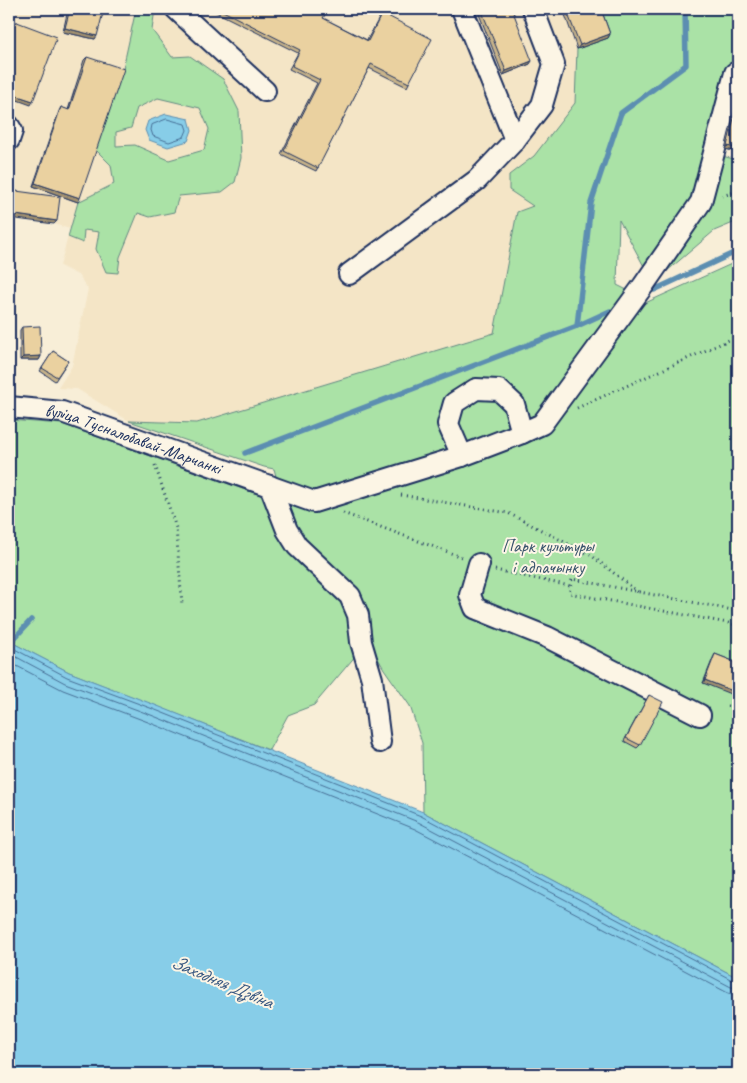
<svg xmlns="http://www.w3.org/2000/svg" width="747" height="1083" viewBox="0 0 747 1083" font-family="Caveat,sans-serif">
	<rect width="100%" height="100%" fill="#f8eed7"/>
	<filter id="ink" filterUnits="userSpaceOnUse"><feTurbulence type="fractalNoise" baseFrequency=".02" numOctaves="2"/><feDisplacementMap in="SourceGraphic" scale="10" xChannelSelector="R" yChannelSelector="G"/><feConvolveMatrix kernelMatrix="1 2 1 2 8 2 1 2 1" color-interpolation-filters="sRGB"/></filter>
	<g filter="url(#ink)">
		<!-- built -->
		<polygon fill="#f4e5c6" points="9,9 629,9 553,198 517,212 495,333 197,423 129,421 77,389 58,388 72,366 88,289 78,275 60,266 70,229 54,224 9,218"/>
		<!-- green -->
		<g fill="#aae2a6" stroke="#628882" fill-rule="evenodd">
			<path d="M136,9H155L152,30L172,57L190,56L223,79L239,111L241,158L235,182L222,192L179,196L174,212L150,217L138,213L120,257L118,273L106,272L96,249L99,232L84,230L83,243L68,237L78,202L114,184L111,165L96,150L122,73ZM158,98L200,108L209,129L204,150L169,160L135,145L116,146V132L131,128L137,108Z"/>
			<polygon points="597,9 738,9 738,56 721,104 710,153 738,160 738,221 714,231 653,283 619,220 617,285 631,292 612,318 738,261 738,978 423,812 422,743 410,706 384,669 368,641 314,705 288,715 269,750 69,672 9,641 9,420 62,424 251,492 283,501 274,469 264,467 129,421 197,423 494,333 517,212 533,206 509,190 509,175 534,156 575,103 577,49"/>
		</g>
		<!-- water -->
		<g fill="#87cde8" stroke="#5c8eb1">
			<polygon points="166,114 189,119 192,130 188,141 168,147 149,140 145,130 148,121"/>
			<polygon points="9,641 69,672 155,705 423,812 738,978 738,1074 9,1074"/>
		</g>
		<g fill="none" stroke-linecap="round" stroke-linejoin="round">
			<!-- shore -->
			<g stroke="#466e95" stroke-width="1">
				<polygon points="167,119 185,124 187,130 184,137 169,142 153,136 151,130 152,125"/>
				<polyline points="9,646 67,677 153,709 421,816 734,981 738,982"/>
				<polyline points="9,653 65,683 151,715 418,822 731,987 738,988"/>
				<polyline points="9,662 63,690 148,722 415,829 728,993 738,995"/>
			</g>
			<!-- stream -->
			<g stroke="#5c8eb1" stroke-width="5.5">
				<polyline points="654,290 738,251"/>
				<polyline points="577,326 610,311"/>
				<polyline points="245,453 577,326 591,203 621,113 686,65 685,9"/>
				<polyline points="9,648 11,642 31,620"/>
			</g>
			<!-- minor casing -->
			<g stroke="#1b2f5e" stroke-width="24">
				<g id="minor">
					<polyline points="176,9 265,91"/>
					<polyline points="462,9 515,140"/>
					<polyline points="9,126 12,131 9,140"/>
					<polyline points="349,274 477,180 515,140 542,105 554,64 533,9"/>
					<path id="s1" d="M9,407L62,412L314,502L462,456L522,433L542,424L643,286L701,202L735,73"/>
					<polyline points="462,456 448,424 454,403 476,389 499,390 514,404 522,433"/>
					<polyline points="270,486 287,530 297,546 350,596 358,615 361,642 372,679 380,742"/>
					<polyline points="479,564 470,595 475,608 547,637 700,715"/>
				</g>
			</g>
			<!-- path -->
			<g stroke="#1b2f5e" stroke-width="3" stroke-dasharray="1 4" stroke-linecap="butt">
				<polyline points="722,196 738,191"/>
				<polyline points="577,408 738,336"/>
				<polyline points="155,465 176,528 182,604"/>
				<polyline points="401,495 508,513 592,556 638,592"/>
				<polyline points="343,513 464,558"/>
				<polyline points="495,570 570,586"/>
				<polyline points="738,611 572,579 569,593 738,625"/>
				<polyline points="727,706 738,707"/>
			</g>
			<!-- minor -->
			<use href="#minor" stroke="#fcf5e5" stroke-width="20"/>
		</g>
		<!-- wall -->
		<g fill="#c9b48a" stroke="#1b2f5e">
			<polygon points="68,9 104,9 95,39 63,32"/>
			<polygon points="210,9 328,9 323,18 367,40 382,13 409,83 407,87 369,68 316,171 281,154 317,83 289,69 298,53"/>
			<polygon points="477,9 512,9 530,64 503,75"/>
			<polygon points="563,9 601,9 610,34 608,38 577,49"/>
			<polygon points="87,57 78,202 33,186 59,111 61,107 68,110 84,60"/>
			<polygon points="738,97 738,152 725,149"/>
			<polygon points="22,327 41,356 39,360 20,360 20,330"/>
			<polygon points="53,351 68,361 55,381 40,371"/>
			<polygon points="715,654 738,663 703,683 713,658"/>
			<polygon points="649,695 640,745 637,748 624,741"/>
		</g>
		<!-- shaded-wall -->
		<g fill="#a49270" stroke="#1b2f5e">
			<polygon points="65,28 97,36 95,39 63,32"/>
			<polygon points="610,34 608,38 577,49 580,45"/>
			<polygon points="532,61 530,64 503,75 506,71"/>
			<polygon points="9,93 33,101 31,105 9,97"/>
			<polygon points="727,146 738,148 738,152 725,149"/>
			<polygon points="35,183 80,198 78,202 33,186"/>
			<polygon points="9,214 57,221 54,224 9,218"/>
			<polygon points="41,356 39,360 20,360 23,357"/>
			<polygon points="705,680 738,693 738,697 703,683"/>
		</g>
		<!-- building -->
		<g fill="#ead1a0" stroke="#1b2f5e">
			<polygon points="70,9 104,9 97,36 65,28"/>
			<polygon points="219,9 328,9 323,18 368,41 382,13 432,39 409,83 371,64 318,168 284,151 320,80 292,66 300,50"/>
			<polygon points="481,9 512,9 532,61 506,71"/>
			<polygon points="566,9 601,9 610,34 580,45"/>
			<polygon points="9,19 57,37 33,101 9,93"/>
			<polygon points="87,57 124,69 80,198 35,183 61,107 69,110"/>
			<polygon points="738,103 738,148 727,146"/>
			<polygon points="9,190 60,197 57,221 9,214"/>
			<polygon points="40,326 41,356 23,357 22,327"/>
			<polygon points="53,351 68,361 57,377 42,368"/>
			<polygon points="715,654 738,663 738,693 705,680"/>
			<polygon points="649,695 663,702 640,745 626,738"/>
		</g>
	</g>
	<g text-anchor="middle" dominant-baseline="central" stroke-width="4" stroke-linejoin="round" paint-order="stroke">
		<!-- street labels -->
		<g font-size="18" fill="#1b2f5e" stroke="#fcf5e5">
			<text stroke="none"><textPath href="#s1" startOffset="129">вуліца Тусналобавай-Марчанкі</textPath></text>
		</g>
		<!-- park labels -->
		<g font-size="18" fill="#38536c" stroke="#fcf5e5">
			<text x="548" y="546">Парк культуры<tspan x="548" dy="21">і адпачынку</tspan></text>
		</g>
		<!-- water labels -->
		<g font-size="19" font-style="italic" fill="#365680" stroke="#fcf5e5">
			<text transform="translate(222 982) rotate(23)">Заходняя Дзвіна</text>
		</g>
	</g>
	<!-- margin -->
	<rect width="747" height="1083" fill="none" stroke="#fcf5e5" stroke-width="30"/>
	<rect x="15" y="15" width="717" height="1053" fill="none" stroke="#1b2f5e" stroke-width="2" filter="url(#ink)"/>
</svg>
